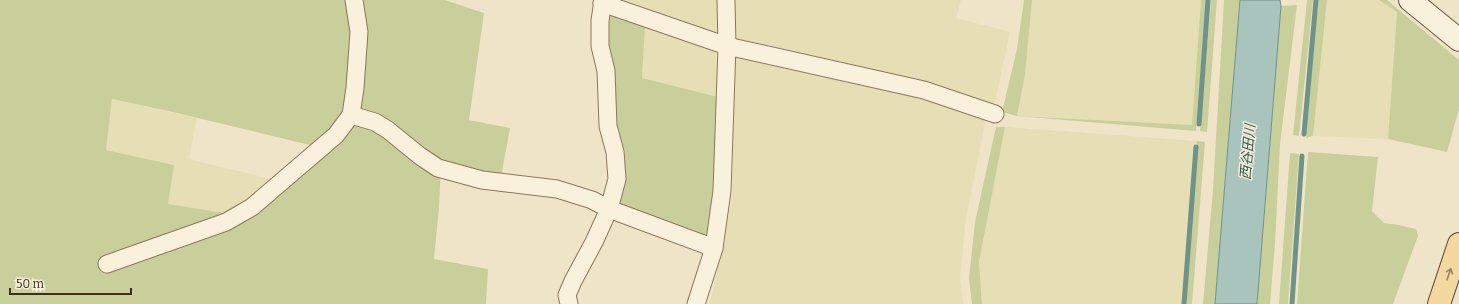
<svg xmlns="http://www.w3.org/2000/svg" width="1459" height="304" viewBox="0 0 1459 304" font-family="Bitter,'Noto Sans JP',serif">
	<rect width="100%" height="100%" fill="#f0e4c8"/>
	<!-- farmland -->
	<g fill="#e6deb5">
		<polygon points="613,0 721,0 721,32 716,37"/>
		<polygon points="733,0 961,0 956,18 1010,32 995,102 990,106 737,41 733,35"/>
		<polygon points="1032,0 1201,0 1192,125 1017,116 1025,75"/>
		<polygon points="1327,0 1379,0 1397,12 1388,139 1313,136"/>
		<polygon points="645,26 712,49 716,54 718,97 642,78"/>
		<polygon points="734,55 903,91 986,118 966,218 960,278 963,304 708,304 712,295 732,199"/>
		<polygon points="112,99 197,118 189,159 275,180 231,214 168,204 174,165 106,150"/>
		<polygon points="1005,127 1197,141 1182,304 982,304 979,262"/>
	</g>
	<!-- green -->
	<g fill="#c9cf9b" fill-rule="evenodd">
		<path d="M0,0H445L484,13L469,120L510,128L501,177L441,164L439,208L434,259L488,269L486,304H0ZM112,99L173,112L314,146L231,214L168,204L174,165L106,150Z"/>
		<polygon points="1024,0 1032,0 1025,75 1017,116 1192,125 1201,0 1206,0 1196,131 1017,116 1002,112 1017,49"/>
		<polygon points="1211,0 1217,0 1207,132 1200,131"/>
		<polygon points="1224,0 1240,0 1215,304 1203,304 1213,190"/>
		<polygon points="1307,0 1313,0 1299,136 1293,135"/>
		<polygon points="1318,0 1327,0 1313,136 1306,138"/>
		<polygon points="1379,0 1387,0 1459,60 1459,109 1447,152 1388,139 1397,12"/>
		<polygon points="1297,5 1280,144 1275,244 1270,304 1257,304 1281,6"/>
		<polygon points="612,15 645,26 642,78 718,97 714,185 708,232 706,239 620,203 605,18"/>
		<polygon points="996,127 1005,127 979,262 982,304 972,304 969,278 975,222"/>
		<polygon points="1197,141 1205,142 1192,304 1182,304"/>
		<polygon points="1308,152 1378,157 1372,211 1384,223 1399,225 1416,229 1418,236 1393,304 1297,304"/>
		<polygon points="1290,153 1299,154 1288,304 1279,304"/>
	</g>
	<!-- water -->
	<polygon fill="#a9c4bc" stroke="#6f938a" points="1240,0 1280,0 1281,6 1257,304 1215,304"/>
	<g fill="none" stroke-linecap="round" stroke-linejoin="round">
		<!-- stream -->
		<g stroke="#6f938a" stroke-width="5">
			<polyline points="1199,124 1208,0"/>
			<polyline points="1304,134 1316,0"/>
			<polyline points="1184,304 1196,147"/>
			<polyline points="1292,304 1302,156"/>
		</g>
		<!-- street casing -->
		<g stroke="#8d765c" stroke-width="19">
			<g id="street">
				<polyline points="602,3 727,46 924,90 995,114"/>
				<polyline points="351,115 375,122 388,130 420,156 438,168 482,180 557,189 592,200 609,209 714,248"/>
				<polyline points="107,264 226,222 252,207 336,135 351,115 355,88 359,32 354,0"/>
				<polyline points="569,304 567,295 573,281 594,242 609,209 617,179 615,152 608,126 606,71 600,46 600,21 603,0"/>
				<polyline points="696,304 714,248 722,191 727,46 726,0"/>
			</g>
		</g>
		<!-- secondary casing -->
		<g stroke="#6f573f" stroke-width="24">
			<polyline id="secondary" points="1410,0 1459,40"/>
		</g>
		<!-- primary casing -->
		<g stroke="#5b4430" stroke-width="24">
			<polyline id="primary" points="1439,304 1459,244"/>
		</g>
		<!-- street -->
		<use href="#street" stroke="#faf1dc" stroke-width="17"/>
		<!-- secondary -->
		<use href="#secondary" stroke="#faf1dc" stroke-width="22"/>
		<!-- primary -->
		<use href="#primary" stroke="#f3d9a0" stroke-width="22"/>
	</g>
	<!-- one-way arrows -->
	<defs><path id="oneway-shaft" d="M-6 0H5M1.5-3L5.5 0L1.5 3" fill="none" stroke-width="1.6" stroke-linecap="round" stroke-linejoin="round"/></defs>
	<use stroke="#988460" href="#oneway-shaft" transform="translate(1449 274) rotate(-71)"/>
	<g text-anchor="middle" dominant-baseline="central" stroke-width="3" stroke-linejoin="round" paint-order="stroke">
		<!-- water labels -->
		<g font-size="14" font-style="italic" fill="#2f5d5a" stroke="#f7eed8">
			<text transform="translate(1248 152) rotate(-85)">西谷田川</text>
		</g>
	</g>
	<!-- scale -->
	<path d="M10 288v6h121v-6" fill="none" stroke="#3d2e20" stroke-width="2"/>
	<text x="16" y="288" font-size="12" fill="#3d2e20" stroke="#f7eed8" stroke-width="3" paint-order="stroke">50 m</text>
</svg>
